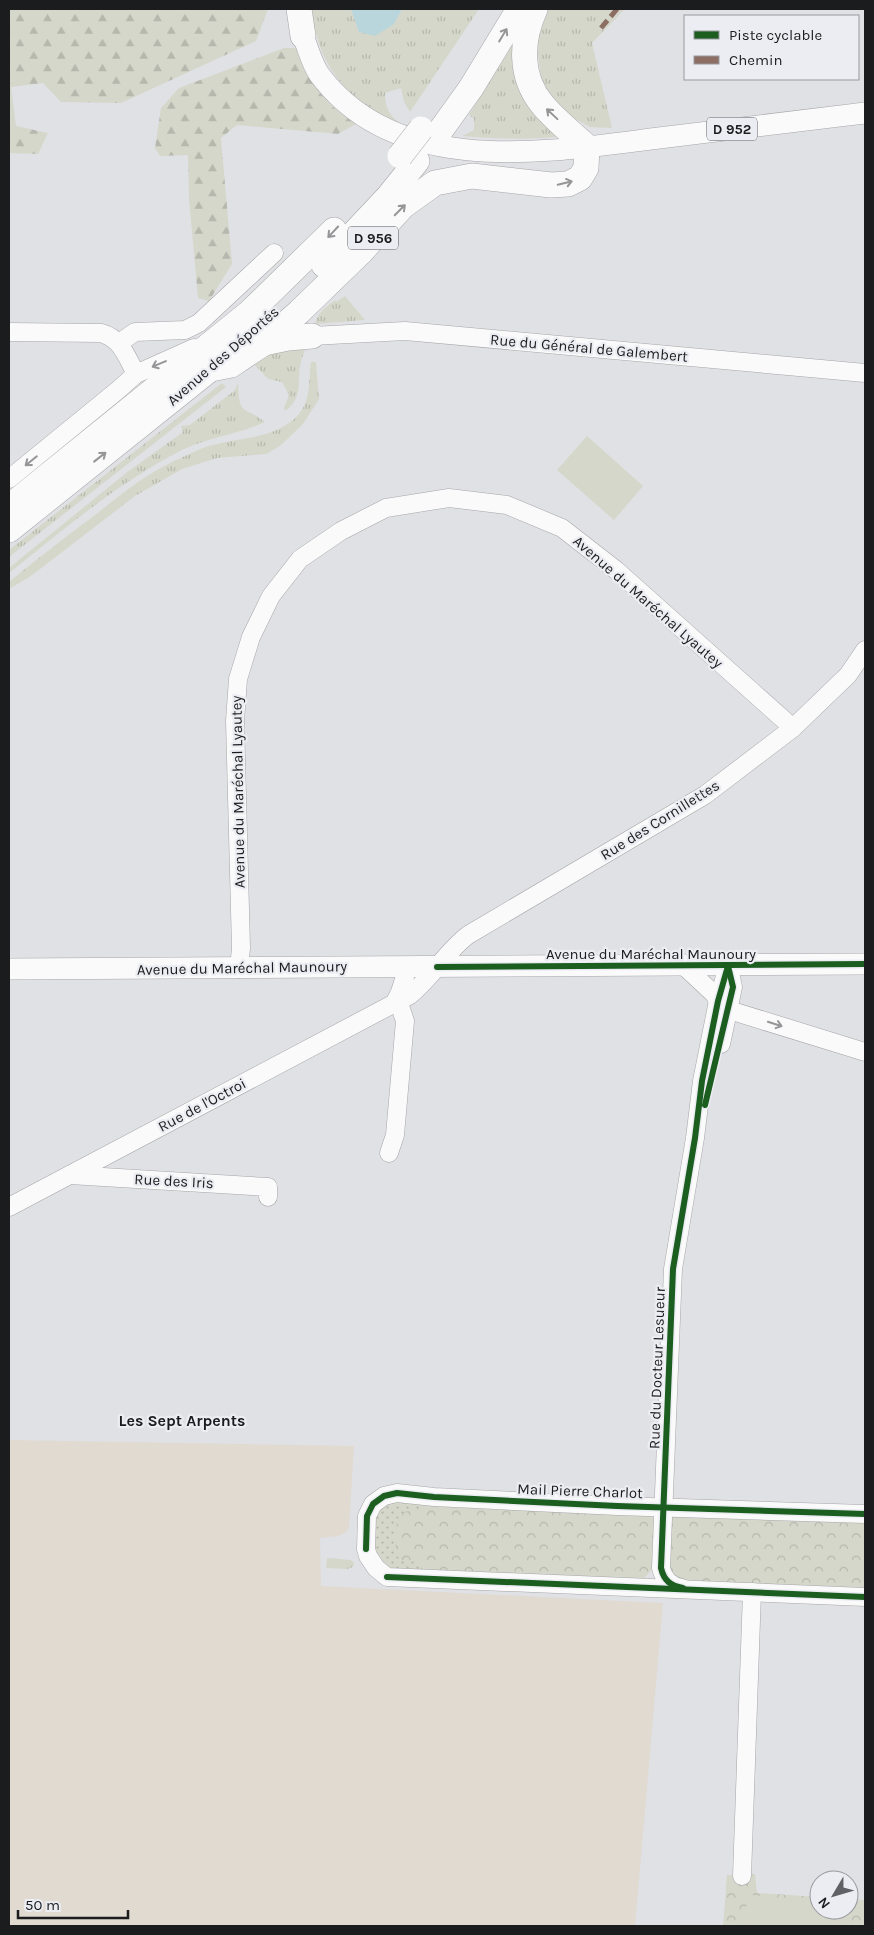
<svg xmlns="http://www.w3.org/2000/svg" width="874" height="1935" viewBox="0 0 874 1935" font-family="Karla,sans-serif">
	<defs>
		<pattern id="grass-tufts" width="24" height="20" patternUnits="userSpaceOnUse" patternTransform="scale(1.25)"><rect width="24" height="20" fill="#d5d7ca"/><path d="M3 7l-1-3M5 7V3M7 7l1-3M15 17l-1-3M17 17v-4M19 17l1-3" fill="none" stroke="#b6b8ad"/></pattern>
		<pattern id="forest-firs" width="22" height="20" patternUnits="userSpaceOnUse" patternTransform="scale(1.25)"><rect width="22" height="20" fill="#d5d7ca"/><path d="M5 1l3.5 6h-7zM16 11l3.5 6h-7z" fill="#b6b8ad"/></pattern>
		<pattern id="park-crowns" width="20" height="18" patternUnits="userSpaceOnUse" patternTransform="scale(1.25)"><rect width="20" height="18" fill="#d5d7ca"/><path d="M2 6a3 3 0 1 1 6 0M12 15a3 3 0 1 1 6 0" fill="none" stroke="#b6b8ad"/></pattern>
		<pattern id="garden-dots" width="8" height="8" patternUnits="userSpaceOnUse" patternTransform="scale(1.25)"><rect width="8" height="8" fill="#d5d7ca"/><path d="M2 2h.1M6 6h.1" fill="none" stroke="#b6b8ad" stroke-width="1.8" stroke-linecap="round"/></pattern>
	</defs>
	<rect width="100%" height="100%" fill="#e0e1e5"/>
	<!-- medical -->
	<polygon fill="#e0dad1" points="9,1440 354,1446 349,1528 346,1532 339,1536 320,1538 321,1586 663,1603 635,1926 9,1926"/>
	<!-- grass -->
	<g fill="url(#grass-tufts)">
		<path d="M312,9H351L359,32L394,24L402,9H479L410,112L404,102L401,88L385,93C385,108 390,116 401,124C349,102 317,67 312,9Z"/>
		<polygon points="547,9 625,9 592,43 612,128 590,127 565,113 542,83 536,43"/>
		<path d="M518,36L565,136C531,140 497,139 462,136L474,130V119L469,115Z"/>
		<path d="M345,296L365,320L315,324C318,312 325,308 335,300L336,302Z"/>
		<path d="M306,347C304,353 301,360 300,366C298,383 302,400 285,411L284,408L289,395L282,382L268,379L254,364L260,353Z"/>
		<path d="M311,362H316L319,399L303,424L280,446L266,454L217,458L182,469L135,496L31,576L9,589V582C38,558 68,535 99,512C122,493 147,474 174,461C188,455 202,447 217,444C244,437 267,439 292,421C312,405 308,385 311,362Z"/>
		<polygon points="222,383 226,387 9,557 9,550"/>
		<path d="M238,383C239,418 244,405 265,422C238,434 209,437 182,450C119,482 64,529 9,573V568L126,473L183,432L181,426L190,425L235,390Z"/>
		<polygon points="327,1558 351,1560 354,1563 353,1567 347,1569 326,1568"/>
	</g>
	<!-- forest -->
	<g fill="url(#forest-firs)">
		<polygon points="9,9 268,9 256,41 121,103 61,102 43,83 11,87 16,126 48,133 38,154 9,153"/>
		<path d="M284,48H297C305,68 315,90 331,105C338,112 348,118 356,124L338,134L237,125L221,138L232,264L209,301L198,298L189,198L188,155L160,156L155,148L161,108L179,88Z"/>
	</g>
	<!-- park -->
	<g fill="url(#park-crowns)">
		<polygon points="388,1502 650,1514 654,1521 652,1569 642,1581 399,1571 374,1521"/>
		<polygon points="679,1513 865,1519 865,1591 682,1582 670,1572 669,1565 669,1527 672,1518"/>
		<polygon points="755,1874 757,1893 819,1897 819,1910 849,1910 849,1899 865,1900 865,1926 723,1926 727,1875 742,1876"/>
	</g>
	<!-- garden -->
	<path fill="url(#garden-dots)" d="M423,1500L422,1511C415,1511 406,1509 400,1515C395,1519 394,1552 398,1557C403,1563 414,1561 421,1561V1572C412,1571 398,1572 390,1569C370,1560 367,1511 388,1502C395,1499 415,1501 423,1500Z"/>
	<!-- pitch -->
	<g fill="#d5d7ca">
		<polygon points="587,436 643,486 614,520 557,470"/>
		<polygon points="752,1895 792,1899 835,1921 835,1926 746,1926 745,1909"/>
	</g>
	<!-- water -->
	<polygon fill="#b8d6db" points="351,9 402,9 394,24 375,36 359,32"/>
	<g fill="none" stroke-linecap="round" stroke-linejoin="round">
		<!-- minor casing -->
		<g stroke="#a6a6a9" stroke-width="19">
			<g id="minor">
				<path d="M9,332L101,333C122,339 126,356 136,374"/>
				<polyline points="312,336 405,331 865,373"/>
				<polyline points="119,343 135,332 185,330 199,323 274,253"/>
				<polyline points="9,479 118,390 136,374 194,348"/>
				<polyline points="684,966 714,994 718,1001"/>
				<polyline points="239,969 241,948 235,721 238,679 251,637 271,596 300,559 341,531 386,508 449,498 507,505 562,528 616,570 793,728"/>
				<polyline points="395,1002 400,992 408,967"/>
				<polyline points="729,1010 865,1052"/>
				<polyline points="721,1044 733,987 731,977"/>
				<polyline points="389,1153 395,1135 405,1021 401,1009 395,1002"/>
				<polyline points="70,1175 268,1187 268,1197"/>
				<path d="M9,1207L410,995C432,977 446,952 468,935L705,795L793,728L848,675L865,650"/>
				<polyline points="865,1514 617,1506 434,1497 397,1493 384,1496 373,1504 367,1516 366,1549 368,1556 376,1568 387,1577 865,1597"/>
				<path d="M682,1588C671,1586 664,1580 661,1568L673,1269L695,1138L702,1081L718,1001L728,966"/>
				<polyline points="742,1876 752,1592"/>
			</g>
		</g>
		<!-- major casing -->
		<g stroke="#a6a6a9" stroke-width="22">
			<g id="major">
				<path d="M303,36C308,48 312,64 319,74C396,179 548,152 659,138C727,130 796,121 865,113"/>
				<polyline points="9,969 865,964"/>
			</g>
		</g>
		<!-- highway casing -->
		<g stroke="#a6a6a9" stroke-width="26">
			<g id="highway">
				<polyline points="299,9 303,36"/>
				<polyline points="438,134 471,88 519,9"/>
				<polyline points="324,265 388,197 417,161"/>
				<polyline points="264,343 288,338 312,336"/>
				<path d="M211,369L231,365L264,343L299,312L361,252L403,206L435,183L472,176L551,185L568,184L580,178L586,168L587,147C572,133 555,120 542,104C519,76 521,40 535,9"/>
				<polyline points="9,507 250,312 334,230"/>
				<polyline points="9,530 224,358"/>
			</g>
		</g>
		<!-- minor -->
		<use href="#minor" stroke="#fafafb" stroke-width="18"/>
		<!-- major -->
		<use href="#major" stroke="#fafafb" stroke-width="21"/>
		<!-- highway -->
		<use href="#highway" stroke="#fafafb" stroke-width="25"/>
		<!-- highway-bridge casing -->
		<g stroke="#a6a6a9" stroke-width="26" stroke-linecap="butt">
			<polyline id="highway-bridge" points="400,156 421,129"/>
		</g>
		<!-- highway-bridge -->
		<use href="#highway-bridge" stroke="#fafafb" stroke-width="25"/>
		<!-- quiet -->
		<polyline stroke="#8d6e63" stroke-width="5" stroke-dasharray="10 5" stroke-linecap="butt" points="601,28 617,9"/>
		<!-- cycleway casing -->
		<g stroke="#ecedf3" stroke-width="9">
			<g id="cycleway">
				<polyline points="437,967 865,964"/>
				<polyline points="705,1105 733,987 728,966"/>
				<polyline points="366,1549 367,1516 373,1504 384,1496 397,1493 434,1497 617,1506 865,1514"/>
				<polyline points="387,1577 865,1597"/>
				<path d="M683,1588C671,1586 664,1581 661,1568L673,1269L695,1138L702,1081L718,1001L728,966"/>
			</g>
		</g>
		<!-- cycleway -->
		<use href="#cycleway" stroke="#1b5e20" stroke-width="6"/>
	</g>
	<!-- one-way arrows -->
	<defs><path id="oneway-shaft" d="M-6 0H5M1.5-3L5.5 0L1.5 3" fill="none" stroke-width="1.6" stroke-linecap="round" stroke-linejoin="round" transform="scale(1.25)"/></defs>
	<g stroke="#969698">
		<use href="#oneway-shaft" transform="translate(503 35) rotate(-59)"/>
		<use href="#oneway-shaft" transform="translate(552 114) rotate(-137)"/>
		<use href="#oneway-shaft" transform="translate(565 183) rotate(-13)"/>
		<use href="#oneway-shaft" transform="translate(400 210) rotate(-45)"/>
		<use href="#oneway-shaft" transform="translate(333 232) rotate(133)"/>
		<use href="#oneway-shaft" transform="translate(159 364) rotate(157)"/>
		<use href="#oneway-shaft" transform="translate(100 457) rotate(-38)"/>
		<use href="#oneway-shaft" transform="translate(31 461) rotate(141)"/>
		<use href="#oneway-shaft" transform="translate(775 1024) rotate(18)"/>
	</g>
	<g text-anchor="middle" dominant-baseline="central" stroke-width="4.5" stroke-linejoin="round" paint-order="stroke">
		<!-- shield labels -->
		<g fill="#ecedf3" stroke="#5a5b5e" stroke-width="1">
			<rect x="707" y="117.5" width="50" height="23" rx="4"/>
			<rect x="348" y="226.5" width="50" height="23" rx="4"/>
		</g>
		<g font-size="14" font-weight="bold" fill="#1b1c1e">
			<text x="732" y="129">D 952</text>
			<text x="373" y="238">D 956</text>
		</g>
		<!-- street labels -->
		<g font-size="15" fill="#1b1c1e" stroke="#ecedf3">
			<text transform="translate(589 348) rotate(5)">Rue du Général de Galembert</text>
			<text transform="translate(223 356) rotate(-41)">Avenue des Déportés</text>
			<text transform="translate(648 602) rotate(41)">Avenue du Maréchal Lyautey</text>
			<text transform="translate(238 792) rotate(-91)">Avenue du Maréchal Lyautey</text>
			<text transform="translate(660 820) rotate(-32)">Rue des Cornillettes</text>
			<text x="651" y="954">Avenue du Maréchal Maunoury</text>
			<text transform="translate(242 968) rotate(-1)">Avenue du Maréchal Maunoury</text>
			<text transform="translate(202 1105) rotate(-28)">Rue de l'Octroi</text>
			<text transform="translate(174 1181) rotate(3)">Rue des Iris</text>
			<text transform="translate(657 1368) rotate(-88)">Rue du Docteur Lesueur</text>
			<text transform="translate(580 1491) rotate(2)">Mail Pierre Charlot</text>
		</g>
		<!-- neighbourhood labels -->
		<g font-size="16" font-weight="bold" fill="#1b1c1e" stroke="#ecedf3">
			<text x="182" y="1420">Les Sept Arpents</text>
		</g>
	</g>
	<!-- border -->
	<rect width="874" height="1935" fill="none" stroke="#1b1c1e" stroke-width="20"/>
	<!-- legend -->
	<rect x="684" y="15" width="175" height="65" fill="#ecedf3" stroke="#98999e"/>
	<rect x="694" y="31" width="25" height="8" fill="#1b5e20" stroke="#98999e"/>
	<text x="729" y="40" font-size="15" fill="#1b1c1e">Piste cyclable</text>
	<rect x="694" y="56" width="25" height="8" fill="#8d6e63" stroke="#98999e"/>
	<text x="729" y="65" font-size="15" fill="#1b1c1e">Chemin</text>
	<!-- north arrow -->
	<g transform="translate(834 1895) rotate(232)"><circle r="24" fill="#ecedf3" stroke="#98999e"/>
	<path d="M0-4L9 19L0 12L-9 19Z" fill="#606164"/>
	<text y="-8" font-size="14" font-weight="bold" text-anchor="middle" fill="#1b1c1e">N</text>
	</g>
	<!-- scale -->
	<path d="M18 1910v8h110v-8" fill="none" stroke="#1b1c1e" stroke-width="2.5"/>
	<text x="25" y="1910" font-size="15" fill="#1b1c1e" stroke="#ecedf3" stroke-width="4" paint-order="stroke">50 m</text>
</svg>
